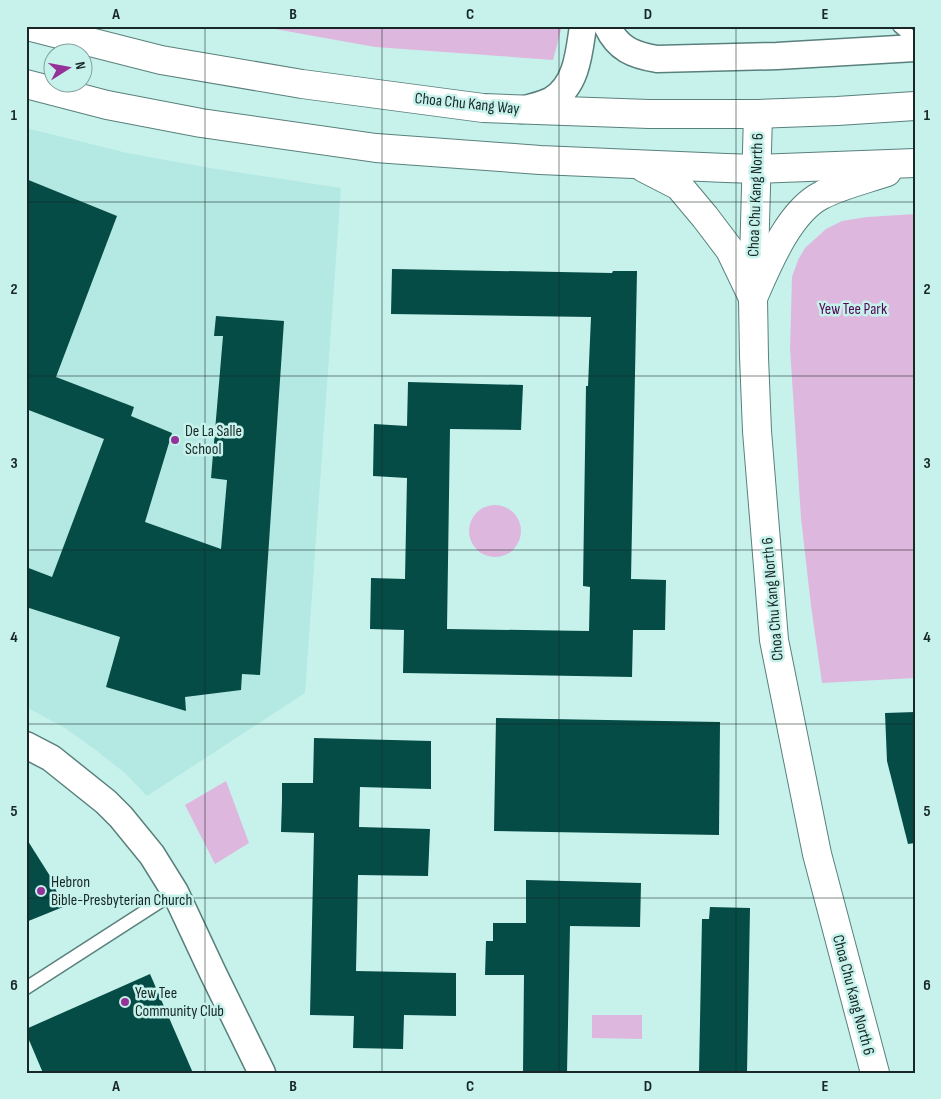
<svg xmlns="http://www.w3.org/2000/svg" width="941" height="1099" viewBox="0 0 941 1099" font-family="'Sofia Sans Condensed',sans-serif">
	<rect width="100%" height="100%" fill="#c7f2ec"/>
	<!-- built -->
	<polygon fill="#b4e8e2" points="26,128 127,153 216,169 341,188 305,693 147,796 126,774 97,751 65,728 26,707"/>
	<!-- green -->
	<g fill="#deb7de">
		<polygon points="258,26 562,26 553,60 375,47"/>
		<polygon points="915,214 915,678 822,683 811,606 801,518 790,348 792,277 798,260 805,248 826,229 842,221 867,217"/>
		<circle cx="495" cy="531" r="26"/>
		<polygon points="226,781 249,843 215,864 185,805"/>
		<polygon points="592,1015 642,1015 642,1039 592,1038"/>
	</g>
	<!-- building -->
	<g fill="#054b46">
		<polygon points="26,179 117,216 56,377 134,407 131,416 172,433 145,522 221,549 227,480 211,478 223,336 214,336 216,316 284,321 260,675 242,674 241,690 185,697 186,711 106,687 120,637 26,607 26,567 52,577 104,439 26,409"/>
		<polygon points="392,269 612,273 613,271 637,271 631,579 666,580 665,630 633,630 632,677 403,673 404,630 370,629 371,578 405,579 407,478 373,476 374,424 407,426 408,382 523,385 521,430 450,429 447,629 589,631 590,587 583,586 586,386 588,386 591,317 391,314"/>
		<polygon points="915,712 915,843 908,844 887,761 885,713"/>
		<polygon points="496,718 720,722 719,835 494,831"/>
		<polygon points="314,738 431,741 431,789 360,787 359,827 430,829 428,876 358,875 356,971 456,973 456,1016 404,1015 403,1049 353,1048 354,1016 310,1015 314,833 281,832 282,800 282,783 313,783"/>
		<polygon points="26,838 50,876 63,907 26,922"/>
		<polygon points="526,880 641,883 640,927 570,926 567,1073 523,1073 524,975 485,975 486,941 493,941 493,923 526,923"/>
		<polygon points="710,907 750,908 747,1073 699,1073 702,919 709,919"/>
		<polygon points="150,974 193,1073 43,1073 26,1033 26,1029"/>
	</g>
	<g fill="none" stroke-linecap="round" stroke-linejoin="round">
		<!-- service casing -->
		<g stroke="#59807c" stroke-width="15">
			<g id="service">
				<polyline points="899,26 915,40"/>
				<polyline points="26,988 175,892"/>
			</g>
		</g>
		<!-- minor casing -->
		<g stroke="#59807c" stroke-width="29">
			<g id="minor">
				<path d="M607,26C618,49 633,55 657,59L777,56L915,48"/>
				<path d="M522,110C531,107 543,105 552,100C577,85 579,53 583,26"/>
				<polyline points="26,745 51,758 106,802 121,817 152,855 175,892 212,971 262,1073"/>
			</g>
		</g>
		<!-- tertiary casing -->
		<g stroke="#59807c" stroke-width="30">
			<polyline id="tertiary" points="758,114 753,298 754,357 757,431 774,640 817,854 875,1073"/>
		</g>
		<!-- secondary casing -->
		<g stroke="#59807c" stroke-width="30">
			<g id="secondary">
				<polyline points="27,26 161,60 302,84 483,108 649,114 758,114 837,111 915,106"/>
				<polyline points="26,84 107,105 201,123 376,148 540,160 726,168 757,169 915,163"/>
				<polyline points="644,168 679,186 705,217 730,250 753,298"/>
				<path d="M753,298C767,266 789,211 822,195C841,185 867,179 887,172"/>
			</g>
		</g>
		<!-- service -->
		<use href="#service" stroke="#fff" stroke-width="12"/>
		<!-- minor -->
		<use href="#minor" stroke="#fff" stroke-width="26"/>
		<!-- tertiary -->
		<use href="#tertiary" stroke="#fff" stroke-width="28"/>
		<!-- secondary -->
		<use href="#secondary" stroke="#fff" stroke-width="28"/>
	</g>
	<!-- grid -->
	<path fill="none" stroke="#172826" stroke-width="1" stroke-opacity="0.55" d="M205,26V1073M382,26V1073M559,26V1073M736,26V1073M26,202H915M26,376H915M26,550H915M26,724H915M26,898H915"/>
	<!-- markers -->
	<g fill="#953299" stroke="#c7f2ec" stroke-width="2">
		<circle cx="175" cy="440" r="5"/>
		<circle cx="41" cy="891" r="5"/>
		<circle cx="125" cy="1002" r="5"/>
	</g>
	<g text-anchor="middle" dominant-baseline="central" stroke-width="5" stroke-linejoin="round" paint-order="stroke">
		<!-- street labels -->
		<g font-size="16" fill="#172826" stroke="#c7f2ec">
			<text transform="translate(467 104) rotate(6)">Choa Chu Kang Way</text>
			<text transform="translate(756 195) rotate(-88)">Choa Chu Kang North 6</text>
			<text transform="translate(773 599) rotate(-95)">Choa Chu Kang North 6</text>
			<text transform="translate(853 995) rotate(75)">Choa Chu Kang North 6</text>
		</g>
		<!-- park labels -->
		<g font-size="16" fill="#510754" stroke="#c7f2ec">
			<text x="853" y="309">Yew Tee Park</text>
		</g>
		<!-- poi labels -->
		<g font-size="16" fill="#172826" stroke="#c7f2ec" text-anchor="start">
			<text x="185" y="431">De La Salle<tspan x="185" dy="18">School</tspan></text>
			<text x="51" y="882">Hebron<tspan x="51" dy="18">Bible-Presbyterian Church</tspan></text>
			<text x="135" y="993">Yew Tee<tspan x="135" dy="18">Community Club</tspan></text>
		</g>
	</g>
	<!-- border -->
	<rect width="941" height="1099" fill="none" stroke="#c7f2ec" stroke-width="55"/>
	<!-- north arrow -->
	<g transform="translate(68 68) rotate(79)"><circle r="24" fill="#c7f2ec" stroke="#81a19d"/>
	<path d="M0-4L9 19L0 12L-9 19Z" fill="#953299"/>
	<text y="-8" font-size="14" font-weight="bold" text-anchor="middle" fill="#172826">N</text>
	</g>
	<rect x="28" y="28" width="886" height="1044" fill="none" stroke="#172826" stroke-width="2"/>
	<g font-size="16" text-anchor="middle" font-weight="bold" fill="#172826">
		<text x="116" y="19">A</text>
		<text x="293" y="19">B</text>
		<text x="470" y="19">C</text>
		<text x="648" y="19">D</text>
		<text x="825" y="19">E</text>
		<text x="14" y="120">1</text>
		<text x="927" y="120">1</text>
		<text x="14" y="294">2</text>
		<text x="927" y="294">2</text>
		<text x="14" y="468">3</text>
		<text x="927" y="468">3</text>
		<text x="14" y="642">4</text>
		<text x="927" y="642">4</text>
		<text x="14" y="816">5</text>
		<text x="927" y="816">5</text>
		<text x="14" y="990">6</text>
		<text x="927" y="990">6</text>
		<text x="116" y="1091">A</text>
		<text x="293" y="1091">B</text>
		<text x="470" y="1091">C</text>
		<text x="648" y="1091">D</text>
		<text x="825" y="1091">E</text>
	</g>
</svg>
